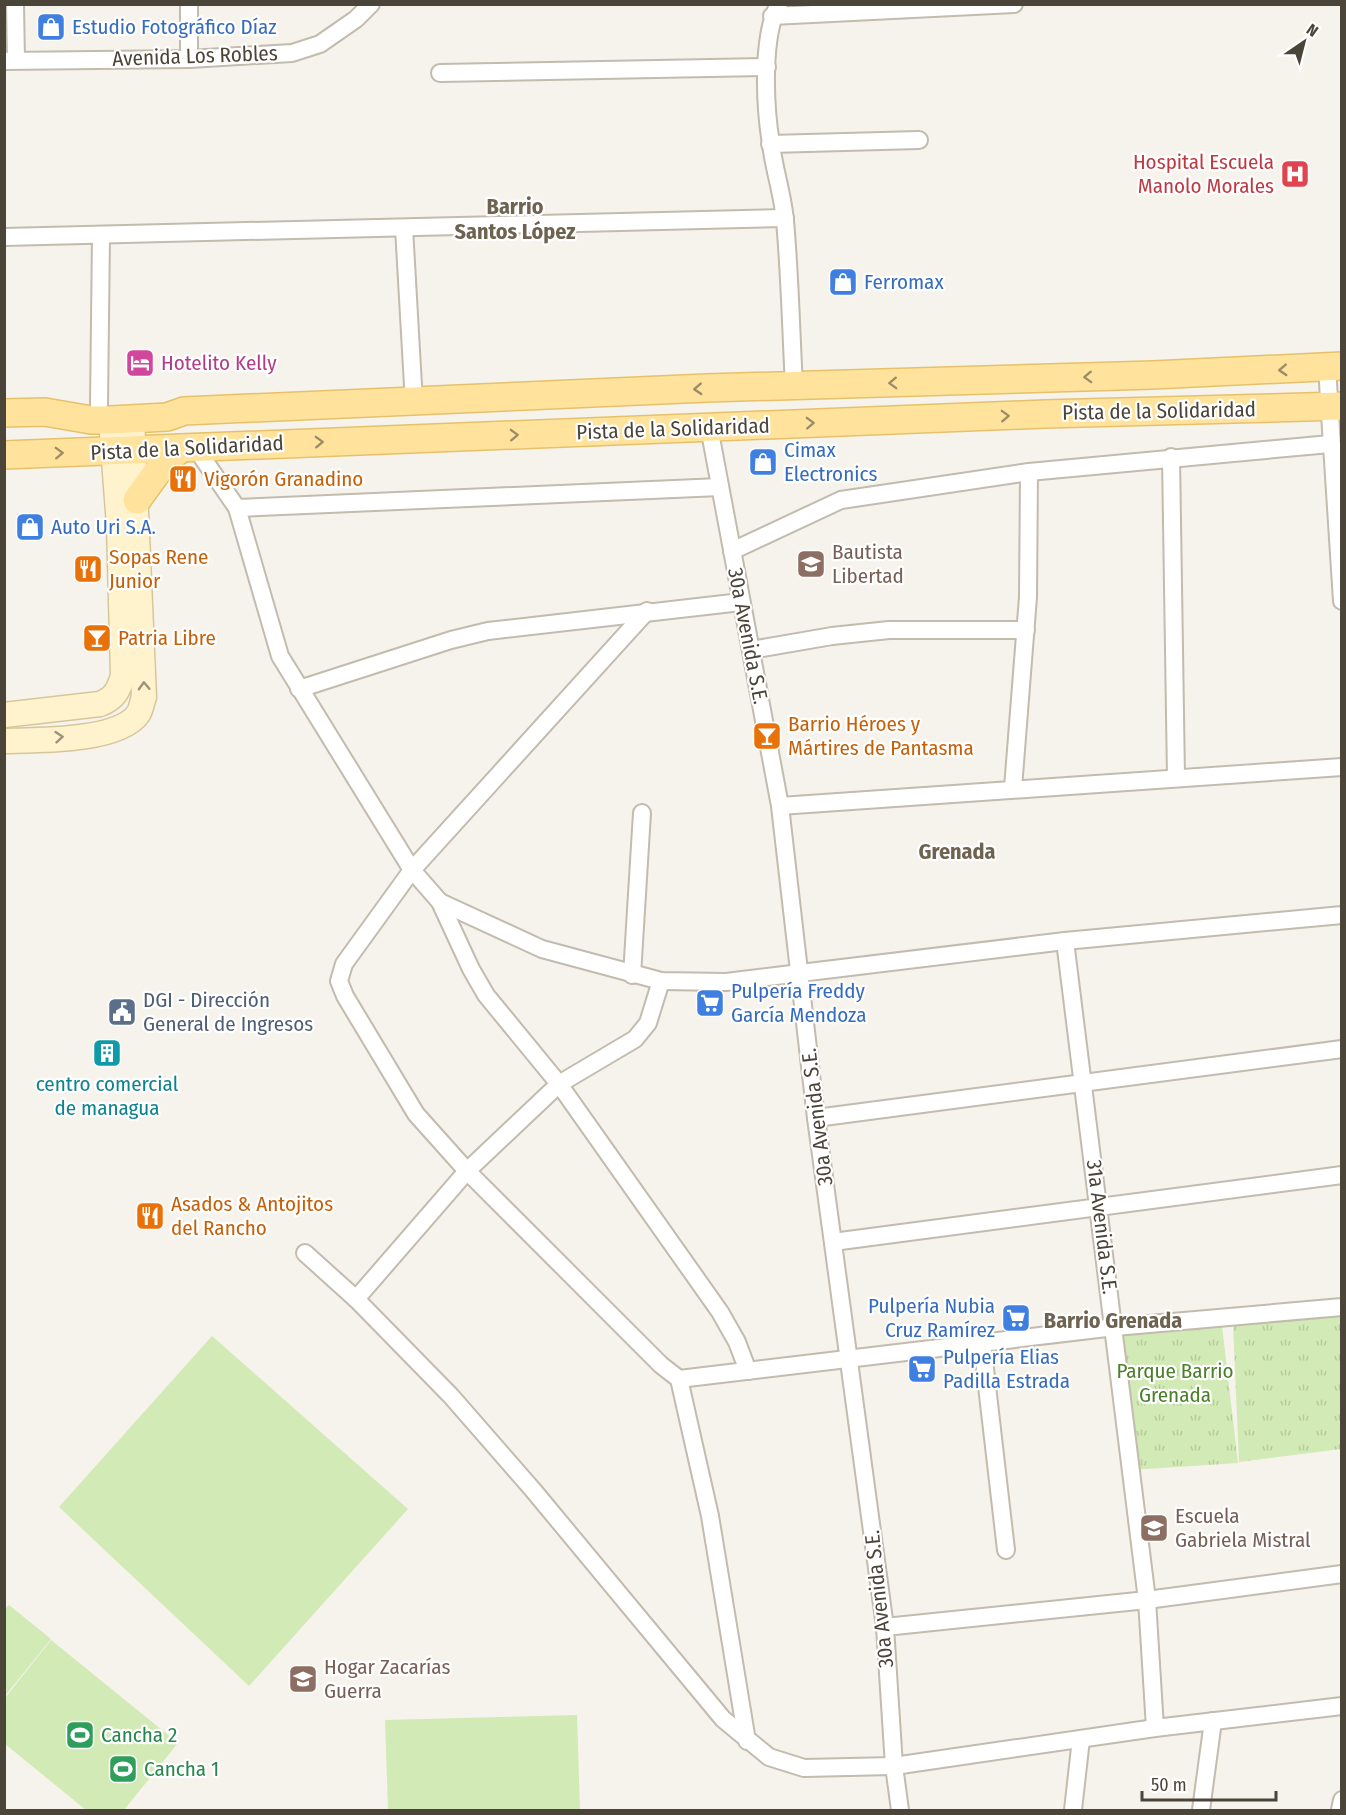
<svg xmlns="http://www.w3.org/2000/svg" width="1346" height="1815" viewBox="0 0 1346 1815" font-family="'Fira Sans Condensed',sans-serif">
	<defs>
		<pattern id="park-tufts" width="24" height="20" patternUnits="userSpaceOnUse" patternTransform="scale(1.5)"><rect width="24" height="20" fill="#d2eab5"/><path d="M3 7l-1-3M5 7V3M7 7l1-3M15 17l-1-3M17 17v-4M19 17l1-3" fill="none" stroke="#b6ca9c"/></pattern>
	</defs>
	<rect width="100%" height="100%" fill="#f6f3ec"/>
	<!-- grass -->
	<g fill="#d2eab5">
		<polygon points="212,1336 408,1509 249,1686 59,1507"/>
		<polygon points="9,1605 51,1639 5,1696 4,1610"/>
		<polygon points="51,1640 178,1743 124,1810 86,1810 5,1744 5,1698"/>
		<polygon points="577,1715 580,1810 388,1810 385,1720"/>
	</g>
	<!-- park -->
	<g fill="url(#park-tufts)">
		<polygon points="1341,1302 1341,1449 1239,1462 1233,1324"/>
		<polygon points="1221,1317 1238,1463 1131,1470 1115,1327"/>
	</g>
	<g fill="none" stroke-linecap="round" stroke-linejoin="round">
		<!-- street casing -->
		<g stroke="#c2bbae" stroke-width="20">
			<g id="street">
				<polyline points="15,4 16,60"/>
				<path d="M779,4C761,37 765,107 771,144C774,170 783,195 785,221C790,276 791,331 794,386"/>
				<polyline points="772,16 1014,4"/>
				<polyline points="189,59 189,4"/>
				<polyline points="4,61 189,59 292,53 320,44 356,19 371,4"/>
				<polyline points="440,73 767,67"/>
				<polyline points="770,144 919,140"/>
				<polyline points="404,228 414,403"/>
				<polyline points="4,237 785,218"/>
				<polyline points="1327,367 1342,601"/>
				<polyline points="99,405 101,235"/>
				<polyline points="709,427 780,806 816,1118 885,1627 894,1766 900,1810"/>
				<polyline points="195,447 237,508 280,656 412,870 440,902 542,949 661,981 726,982 1065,941 1342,915"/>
				<polyline points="1171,457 1176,778"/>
				<polyline points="237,508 720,487"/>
				<polyline points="732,551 841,500 1029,472 1330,444"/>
				<polyline points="647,611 412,870 344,964 339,981 345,996 416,1114 467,1171 661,1365 679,1379 1115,1327 1342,1307"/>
				<polyline points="751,650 832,636 889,630 1026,630"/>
				<polyline points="299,689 451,640 488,631 741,602"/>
				<polyline points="1013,788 1028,597 1029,472"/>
				<polyline points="780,806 1342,767"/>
				<polyline points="440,902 471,969 486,995 559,1084 720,1312 737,1342 748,1371"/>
				<polyline points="1065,941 1147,1600 1155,1728"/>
				<polyline points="632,975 642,813"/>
				<polyline points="816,1118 1342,1049"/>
				<polyline points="833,1242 1342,1175"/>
				<polyline points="305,1253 356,1299 467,1171 559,1084 635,1039 648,1023 661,981"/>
				<polyline points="356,1299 451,1396 533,1490 723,1719 769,1757 804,1768 894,1766 1155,1728 1342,1706"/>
				<polyline points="982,1343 1006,1550"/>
				<polyline points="679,1379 710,1516 747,1741"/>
				<polyline points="885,1627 1147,1600 1342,1574"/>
				<polyline points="1073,1810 1081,1739"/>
				<polyline points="1201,1810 1213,1721"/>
				<polyline points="1340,1810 1342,1800"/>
			</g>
		</g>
		<!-- secondary casing -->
		<g stroke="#d6c79b" stroke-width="27">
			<g id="secondary">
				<path d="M4,715L100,704C115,698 118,691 123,676L119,526L111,420"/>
				<path d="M4,741C37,740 118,742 138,714C141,710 142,702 144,697L132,419"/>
			</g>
		</g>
		<!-- primary casing -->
		<g stroke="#e6c16a" stroke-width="30">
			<g id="primary">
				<polyline points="4,413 45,412 91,420 111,420 167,417 184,411 707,388 1153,375 1342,366"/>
				<polyline points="4,455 1045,414 1342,406"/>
				<polyline points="137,500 166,460 182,448"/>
			</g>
		</g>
		<!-- street -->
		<use href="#street" stroke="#fff" stroke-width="16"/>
		<!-- secondary -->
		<use href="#secondary" stroke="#fff3cd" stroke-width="24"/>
		<!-- primary -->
		<use href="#primary" stroke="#ffe39c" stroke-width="27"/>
	</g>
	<!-- one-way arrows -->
	<defs><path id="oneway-chevron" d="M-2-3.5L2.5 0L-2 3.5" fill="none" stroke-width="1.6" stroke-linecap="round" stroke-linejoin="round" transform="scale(1.5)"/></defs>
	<g stroke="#9c8c66">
		<use href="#oneway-chevron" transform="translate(1283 370) rotate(177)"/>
		<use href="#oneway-chevron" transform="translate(1088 377) rotate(178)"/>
		<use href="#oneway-chevron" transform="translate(893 383) rotate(178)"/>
		<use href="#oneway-chevron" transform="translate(698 389) rotate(177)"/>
		<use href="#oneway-chevron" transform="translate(1005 416) rotate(-2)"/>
		<use href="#oneway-chevron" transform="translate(810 423) rotate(-2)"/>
		<use href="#oneway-chevron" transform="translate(514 435) rotate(-2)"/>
		<use href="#oneway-chevron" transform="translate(319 442) rotate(-2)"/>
		<use href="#oneway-chevron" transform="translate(59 453) rotate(-2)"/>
	</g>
	<g stroke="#9c937c">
		<use href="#oneway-chevron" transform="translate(144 686) rotate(-92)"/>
		<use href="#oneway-chevron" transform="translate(59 737) rotate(-5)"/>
	</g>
	<!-- icons -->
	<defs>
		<g id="shop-square" transform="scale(1.5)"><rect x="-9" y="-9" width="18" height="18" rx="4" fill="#3f7fe0" stroke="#fff"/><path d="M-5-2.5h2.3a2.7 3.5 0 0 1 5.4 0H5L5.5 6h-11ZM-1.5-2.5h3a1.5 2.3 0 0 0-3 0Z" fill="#fff"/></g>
		<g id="hospital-square" transform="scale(1.5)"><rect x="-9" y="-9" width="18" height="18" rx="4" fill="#e0444e" stroke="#fff"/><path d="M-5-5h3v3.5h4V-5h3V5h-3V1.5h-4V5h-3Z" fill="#fff"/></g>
		<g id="hotel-square" transform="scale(1.5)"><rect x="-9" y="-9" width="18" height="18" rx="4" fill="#d1479c" stroke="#fff"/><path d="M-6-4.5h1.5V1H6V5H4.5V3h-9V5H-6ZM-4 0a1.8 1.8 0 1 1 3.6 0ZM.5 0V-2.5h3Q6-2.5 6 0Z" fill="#fff"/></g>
		<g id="restaurant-square" transform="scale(1.5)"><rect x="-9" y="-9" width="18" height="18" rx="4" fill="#e8710a" stroke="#fff"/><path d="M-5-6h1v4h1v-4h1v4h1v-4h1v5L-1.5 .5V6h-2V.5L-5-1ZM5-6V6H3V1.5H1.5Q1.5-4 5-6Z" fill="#fff"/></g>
		<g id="school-square" transform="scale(1.5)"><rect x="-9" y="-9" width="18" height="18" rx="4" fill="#8d6e63" stroke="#fff"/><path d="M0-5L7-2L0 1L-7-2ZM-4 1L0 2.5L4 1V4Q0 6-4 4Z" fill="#fff"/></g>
		<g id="bar-square" transform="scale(1.5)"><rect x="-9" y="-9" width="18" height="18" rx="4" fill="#e8710a" stroke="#fff"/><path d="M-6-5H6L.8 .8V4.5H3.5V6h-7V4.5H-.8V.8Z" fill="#fff"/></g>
		<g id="supermarket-square" transform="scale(1.5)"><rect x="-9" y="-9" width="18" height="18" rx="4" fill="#3f7fe0" stroke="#fff"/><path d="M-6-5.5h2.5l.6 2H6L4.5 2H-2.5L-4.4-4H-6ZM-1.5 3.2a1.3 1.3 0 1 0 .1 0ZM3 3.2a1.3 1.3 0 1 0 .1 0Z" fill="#fff"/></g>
		<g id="civic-square" transform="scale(1.5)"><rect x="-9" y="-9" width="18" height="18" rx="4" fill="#5c6f8a" stroke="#fff"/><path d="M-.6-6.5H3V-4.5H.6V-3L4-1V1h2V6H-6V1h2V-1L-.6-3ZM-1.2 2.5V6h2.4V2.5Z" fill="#fff"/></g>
		<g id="building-square" transform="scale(1.5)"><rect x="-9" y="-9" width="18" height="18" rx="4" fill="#0f9aa8" stroke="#fff"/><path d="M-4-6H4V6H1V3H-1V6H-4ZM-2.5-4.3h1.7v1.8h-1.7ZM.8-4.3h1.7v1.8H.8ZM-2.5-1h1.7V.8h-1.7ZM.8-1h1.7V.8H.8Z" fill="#fff"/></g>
		<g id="stadium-square" transform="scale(1.5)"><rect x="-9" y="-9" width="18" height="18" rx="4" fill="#2e9e5b" stroke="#fff"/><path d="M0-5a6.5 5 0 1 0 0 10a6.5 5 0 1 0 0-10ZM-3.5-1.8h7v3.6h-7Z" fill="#fff"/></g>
	</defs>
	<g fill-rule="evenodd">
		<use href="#shop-square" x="51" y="27"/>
		<use href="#hospital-square" x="1295" y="174"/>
		<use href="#shop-square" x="843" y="282"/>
		<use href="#hotel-square" x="140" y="363"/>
		<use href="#shop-square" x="763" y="462"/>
		<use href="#restaurant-square" x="183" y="479"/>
		<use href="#shop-square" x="30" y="527"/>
		<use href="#school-square" x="811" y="564"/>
		<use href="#restaurant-square" x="88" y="569"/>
		<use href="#bar-square" x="97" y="638"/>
		<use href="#bar-square" x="767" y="736"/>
		<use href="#supermarket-square" x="710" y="1003"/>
		<use href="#civic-square" x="122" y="1012"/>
		<use href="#building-square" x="107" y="1053"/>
		<use href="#restaurant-square" x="150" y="1216"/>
		<use href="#supermarket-square" x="1016" y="1318"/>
		<use href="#supermarket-square" x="922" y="1369"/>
		<use href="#school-square" x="1154" y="1528"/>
		<use href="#school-square" x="303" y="1679"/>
		<use href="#stadium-square" x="80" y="1735"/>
		<use href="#stadium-square" x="123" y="1769"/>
	</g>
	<g text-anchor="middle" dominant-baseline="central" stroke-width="4.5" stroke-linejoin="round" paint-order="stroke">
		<!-- shop labels -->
		<g font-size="21" fill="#366cbe" stroke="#fff" text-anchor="start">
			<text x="72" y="27">Estudio Fotográfico Díaz</text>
			<text x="864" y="282">Ferromax</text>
			<text x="784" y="450">Cimax<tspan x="784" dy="24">Electronics</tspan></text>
			<text x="51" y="527">Auto Uri S.A.</text>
			<text x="731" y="991">Pulpería Freddy<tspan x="731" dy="24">García Mendoza</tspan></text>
			<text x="995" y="1306" text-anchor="end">Pulpería Nubia<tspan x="995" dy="24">Cruz Ramírez</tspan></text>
			<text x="943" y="1357">Pulpería Elias<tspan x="943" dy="24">Padilla Estrada</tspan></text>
		</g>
		<!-- street labels -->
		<g font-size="21" fill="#4b4439" stroke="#fff">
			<text transform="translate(195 56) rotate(-2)">Avenida Los Robles</text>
			<text transform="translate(1159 411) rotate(-1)">Pista de la Solidaridad</text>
			<text transform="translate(673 429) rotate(-2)">Pista de la Solidaridad</text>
			<text transform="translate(187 448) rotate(-3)">Pista de la Solidaridad</text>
			<text transform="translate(748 636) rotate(79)">30a Avenida S.E.</text>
			<text transform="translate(817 1117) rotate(-97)">30a Avenida S.E.</text>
			<text transform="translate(1102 1227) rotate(83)">31a Avenida S.E.</text>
			<text transform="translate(879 1599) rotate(-96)">30a Avenida S.E.</text>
		</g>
		<!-- health labels -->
		<g font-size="21" fill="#be3a42" stroke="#fff" text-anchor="end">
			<text x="1274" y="162">Hospital Escuela<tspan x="1274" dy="24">Manolo Morales</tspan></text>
		</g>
		<!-- hotel labels -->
		<g font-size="21" fill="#b23c85" stroke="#fff" text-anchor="start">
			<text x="161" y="363">Hotelito Kelly</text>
		</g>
		<!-- food labels -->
		<g font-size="21" fill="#c56008" stroke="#fff" text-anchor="start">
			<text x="204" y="479">Vigorón Granadino</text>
			<text x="109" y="557">Sopas Rene<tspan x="109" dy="24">Junior</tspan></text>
			<text x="118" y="638">Patria Libre</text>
			<text x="788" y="724">Barrio Héroes y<tspan x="788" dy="24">Mártires de Pantasma</tspan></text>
			<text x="171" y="1204">Asados &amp; Antojitos<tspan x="171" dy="24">del Rancho</tspan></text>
		</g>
		<!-- education labels -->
		<g font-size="21" fill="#785e54" stroke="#fff" text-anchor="start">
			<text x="832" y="552">Bautista<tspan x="832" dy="24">Libertad</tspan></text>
			<text x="1175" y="1516">Escuela<tspan x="1175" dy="24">Gabriela Mistral</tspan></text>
			<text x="324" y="1667">Hogar Zacarías<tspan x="324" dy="24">Guerra</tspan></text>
		</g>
		<!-- service labels -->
		<g font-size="21" fill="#4e5e75" stroke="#fff" text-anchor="start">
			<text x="143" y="1000">DGI - Dirección<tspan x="143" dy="24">General de Ingresos</tspan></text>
		</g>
		<!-- culture labels -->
		<g font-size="21" fill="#0d838f" stroke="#fff">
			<text x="107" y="1084">centro comercial<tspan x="107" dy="24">de managua</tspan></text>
		</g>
		<!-- park labels -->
		<g font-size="21" fill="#4a7f2a" stroke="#fff">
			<text x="1175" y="1371">Parque Barrio<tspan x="1175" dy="24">Grenada</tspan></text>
		</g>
		<!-- leisure labels -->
		<g font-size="21" fill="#27864d" stroke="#fff" text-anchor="start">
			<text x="101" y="1735">Cancha 2</text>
			<text x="144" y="1769">Cancha 1</text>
		</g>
		<!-- neighbourhood labels -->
		<g font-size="22" font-weight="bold" fill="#6e6250" stroke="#fff">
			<text x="515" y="206">Barrio<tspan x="515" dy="25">Santos López</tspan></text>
			<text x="957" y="851">Grenada</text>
			<text x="1113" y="1320">Barrio Grenada</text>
		</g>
	</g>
	<!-- border -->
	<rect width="1346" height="1815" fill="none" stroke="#4b4439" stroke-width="12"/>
	<!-- north arrow -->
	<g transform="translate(1304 42) rotate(35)" stroke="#ffffff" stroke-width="4.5" paint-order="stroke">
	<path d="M0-4.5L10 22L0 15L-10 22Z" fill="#4b4439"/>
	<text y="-9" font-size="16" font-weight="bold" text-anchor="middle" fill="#4b4439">N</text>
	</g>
	<!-- scale -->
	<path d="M1142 1791v9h134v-9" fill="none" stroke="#4b4439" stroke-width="3"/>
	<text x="1151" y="1791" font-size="18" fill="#4b4439" stroke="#ffffff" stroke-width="4.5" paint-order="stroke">50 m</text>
</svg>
